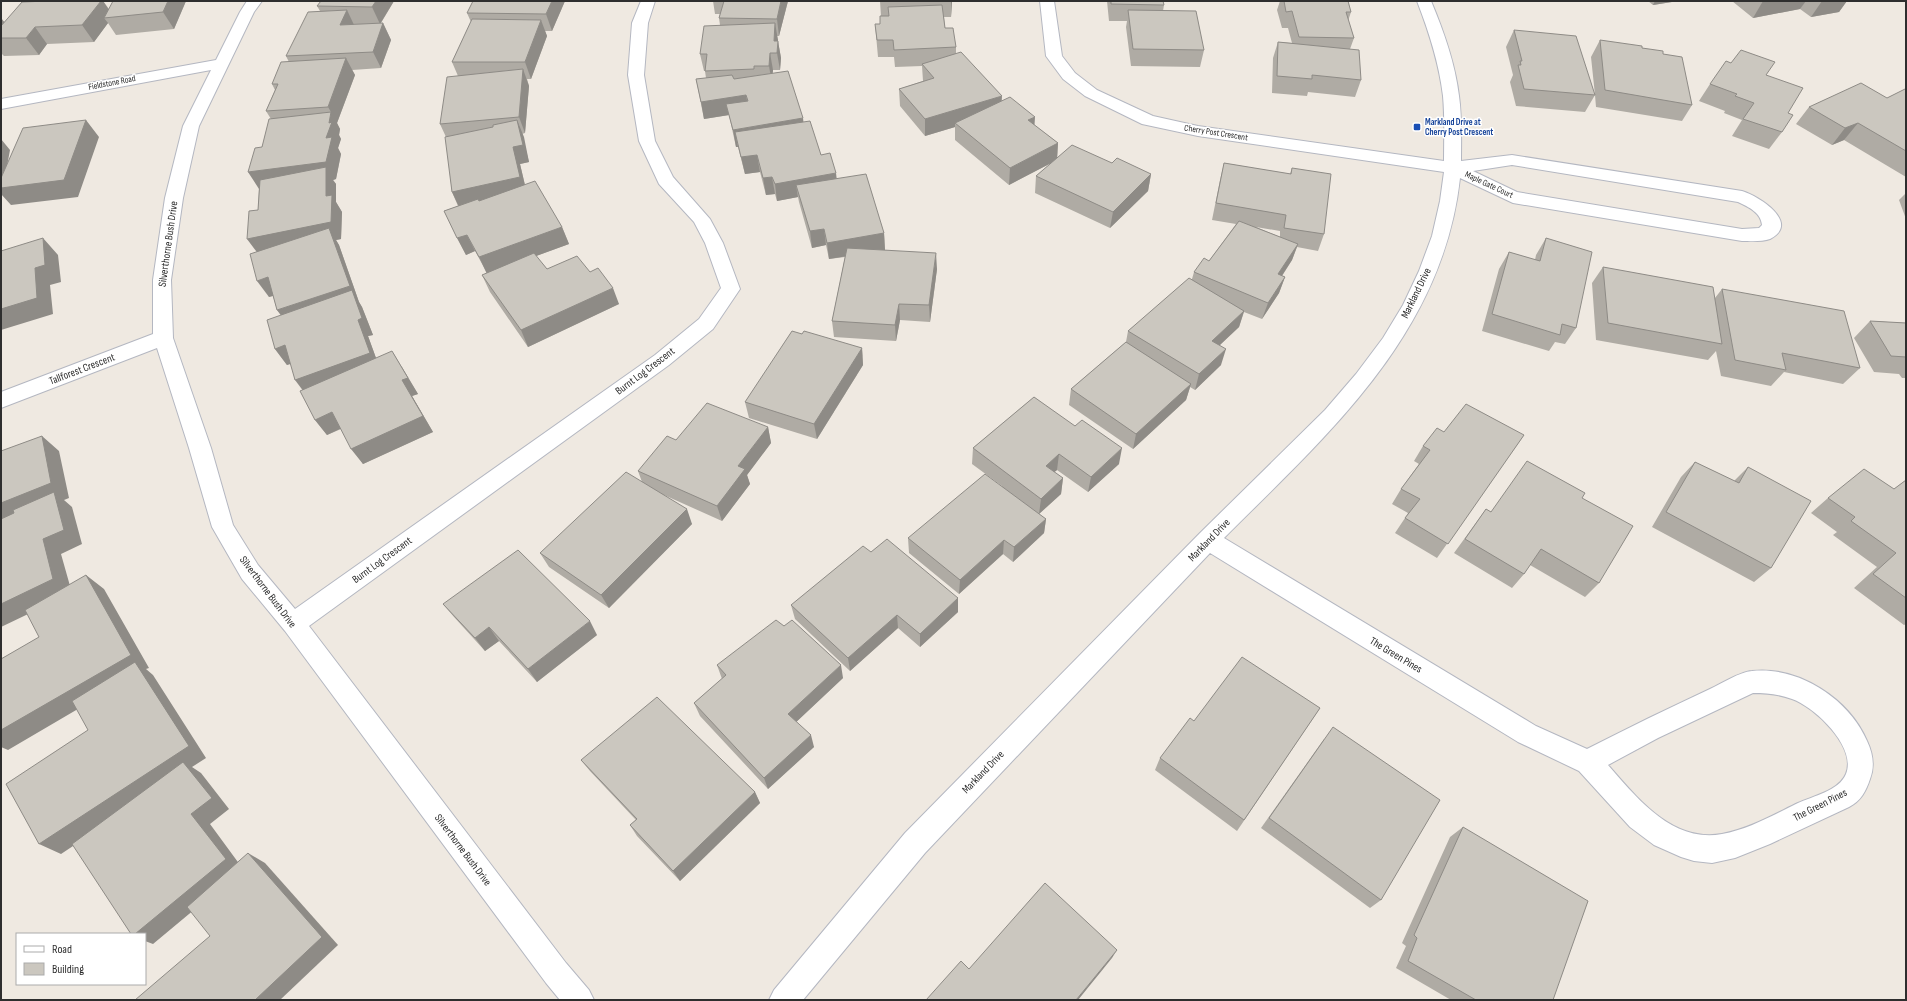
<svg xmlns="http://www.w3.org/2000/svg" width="1907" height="1001" viewBox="0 0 1907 1001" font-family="'Sofia Sans Condensed',sans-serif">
	<rect width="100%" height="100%" fill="#efe9e1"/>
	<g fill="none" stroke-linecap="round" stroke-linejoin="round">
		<!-- minor casing -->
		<g stroke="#b4b7c1" stroke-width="2">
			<g id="minor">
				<polygon points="247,1 262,1 254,12 199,126 183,198 171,280 173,338 211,448 233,525 258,565 295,609 655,355 699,319 721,288 705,243 694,222 659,184 639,141 628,75 632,23 641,1 655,1 648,23 644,75 655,141 673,177 710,219 723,243 740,289 713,329 669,365 309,626 566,963 589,990 594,1000 560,1000 546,983 285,631 242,579 212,527 189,448 157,348 1,408 1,392 153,334 153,280 165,198 183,126 211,70 1,109 1,99 216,60 240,12"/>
				<path d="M1040,1H1054L1062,56L1075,73L1097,90L1153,116L1198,126L1444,161C1444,140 1445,118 1443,96C1439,63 1429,32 1417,1H1431C1444,32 1455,63 1459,96C1462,117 1461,140 1461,161L1512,155L1742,191C1759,196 1801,223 1770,239C1762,242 1750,241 1742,241L1513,203L1460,178C1443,334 1328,434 1224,538L1536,726L1587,749C1628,728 1669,708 1710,689C1723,683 1739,672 1752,671C1799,666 1849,699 1867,741C1873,754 1875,766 1870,779C1866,791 1861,801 1849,807L1770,844L1735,858L1712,863L1694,861L1681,857L1654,845L1630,827L1579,771L1518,742L1210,553L925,853L803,1000H769L774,990L905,833L1200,533L1325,410L1356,374L1383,338L1403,305L1419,271L1432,236L1440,201L1444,172L1198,136L1142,124L1085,96L1063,79L1046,56ZM1512,165L1738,202C1749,207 1761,213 1762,225L1759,228L1742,229L1517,192L1473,171ZM1753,693C1766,693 1779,694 1792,699C1815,707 1857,747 1846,774C1839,791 1813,796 1798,803C1773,815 1749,829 1722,834C1672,843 1637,798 1608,765L1658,738Z"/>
			</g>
		</g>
		<!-- minor -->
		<use href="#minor" fill="#fff" fill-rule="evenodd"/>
	</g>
	<!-- wall -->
	<g fill="#afaba4" fill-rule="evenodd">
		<polygon points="48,1 103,1 109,9 186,1 174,29 116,35 108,23 94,42 47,44 39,55 4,56 1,53 1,18 4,22"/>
		<path d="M321,1H404L403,2L394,1L381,23H383L391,40L381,68L352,70L355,75L337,123L340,129L339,135L341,139L338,148L341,154L336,179L333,180L336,184V202L342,212L341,239L336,240L339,245L359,302L362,307L373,335L368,336L376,358L402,367L418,394L412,396L433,432L363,464L341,429L327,435L315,420L303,390L291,364L287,365L275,349L281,315L277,310L273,296L269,297L257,252L258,210L259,189L262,147L271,119L266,111L275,90L272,84L289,62L286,56L320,11L317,6ZM353,24H368L354,25Z"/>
		<polygon points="565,1 552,31 545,31 547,36 531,79 527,79 529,86 525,133 522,134 529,162 520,164 525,185 562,227 569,244 536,256 547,269 590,272 619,304 528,347 490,292 482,275 487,273 475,251 466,255 444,211 458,206 452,192 446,137 440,124 458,76 452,62 471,22 467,13"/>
		<polygon points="713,1 788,1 779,36 777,36 781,58 780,70 773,70 772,73 803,122 821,155 837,179 884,233 885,250 937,269 930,322 900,320 896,341 834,337 832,321 845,257 829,259 826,245 812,248 799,202 798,197 777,201 775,194 766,195 760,172 745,174 738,147 736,147 729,115 704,119 696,79 706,78 705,71 704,71 700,54 720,25 719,18 720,14 715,14"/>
		<polygon points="880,1 952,1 951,17 944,17 945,28 956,47 956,54 1001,101 1034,125 1058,143 1057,158 1112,163 1151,174 1148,191 1110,228 1035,193 1036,176 1051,163 1009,185 955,140 955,127 925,136 900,106 899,89 923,81 922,66 895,67 894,57 878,57 875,24 880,24 881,16"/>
		<polygon points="1107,1 1163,1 1164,5 1163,11 1204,50 1200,67 1131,66 1126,27 1127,21 1109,21"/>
		<polygon points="1280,1 1348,1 1351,12 1348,21 1354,38 1350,49 1361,80 1355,97 1308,92 1307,96 1272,93 1273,58 1278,42 1292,43 1288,28 1282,28 1277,10"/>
		<polygon points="1648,1 1678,1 1653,5"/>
		<polygon points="1732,1 1850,1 1846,2 1839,12 1811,17 1800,9 1753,18"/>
		<polygon points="1514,30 1595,95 1591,57 1600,40 1642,48 1663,54 1692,105 1682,121 1596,107 1595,95 1585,112 1516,106 1510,82 1513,75 1506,47"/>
		<polygon points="1731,63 1766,75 1788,113 1782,132 1769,149 1732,136 1742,120 1724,113 1725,111 1699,101 1710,84"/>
		<polygon points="1906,90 1906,177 1844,140 1832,145 1796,124 1809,107 1887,98"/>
		<path d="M1224,163L1290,174L1292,168L1324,234L1318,251L1297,247L1292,260L1282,276L1285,277L1279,293L1262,319L1244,312L1239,327L1220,345L1221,365L1195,390L1190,387L1186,400L1133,449L1069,405L1071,389L1126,342L1128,331L1192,279L1194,272L1209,261L1236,224L1212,220L1220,180ZM1256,227L1280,231V237Z"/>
		<polygon points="1906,193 1906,219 1899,200"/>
		<polygon points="1546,238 1576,328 1565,344 1555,342 1549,351 1482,331 1499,269 1509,252 1535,260 1536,255"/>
		<polygon points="1603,267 1715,298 1722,289 1860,368 1843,384 1784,372 1771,386 1721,376 1716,351 1708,360 1596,340 1592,283"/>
		<polygon points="1870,321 1906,323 1906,378 1902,378 1899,374 1874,372 1854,338"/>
		<polygon points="802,334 862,348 863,365 817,439 749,418 745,402"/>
		<polygon points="1034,397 1119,464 1088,492 1057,470 1054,472 1063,478 1061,494 1039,514 1046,519 1044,533 1013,562 1003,554 959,594 909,553 908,538 1002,486 972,464 973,448"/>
		<polygon points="768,427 771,443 747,475 750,484 722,521 664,495 692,524 609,608 549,567 540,553 642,482 638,471 676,440"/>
		<polygon points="1444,432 1524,435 1437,558 1395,533 1405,518 1408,513 1392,504 1401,489 1419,464 1414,461 1423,446"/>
		<polygon points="1695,462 1734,481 1748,467 1771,568 1754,582 1652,527 1681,477"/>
		<polygon points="1906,480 1906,624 1904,625 1854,588 1877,567 1833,535 1837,532 1811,513 1828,498 1894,489"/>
		<polygon points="1582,498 1599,583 1585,597 1530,565 1524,574 1512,588 1454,553 1486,509 1491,512"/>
		<polygon points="958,598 958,612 920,647 898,628 850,671 795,619 791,605"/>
		<polygon points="443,604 597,635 537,682 499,641 485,651 454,617"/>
		<polygon points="717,665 843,678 796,722 814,747 768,789 700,716 694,703 722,679"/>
		<polygon points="1320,708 1237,831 1155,770 1160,758 1194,721"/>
		<polygon points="1324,739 1381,900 1370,908 1261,828"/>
		<polygon points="581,760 755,792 760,803 680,881 637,836 630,825 636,820 590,771"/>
		<polygon points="1463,827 1553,1000 1451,1000 1396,968 1406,946 1402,943 1450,837"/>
	</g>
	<!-- shaded-wall -->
	<g fill="#8e8b86">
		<polygon points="101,1 103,1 113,16 104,18 108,23 94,42 82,25"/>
		<polygon points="168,1 186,1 174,29 163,12"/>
		<polygon points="376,1 394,1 380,24 372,7"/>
		<polygon points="552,1 565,1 552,31 546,14"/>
		<polygon points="781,1 788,1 779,36 777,19"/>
		<polygon points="951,1 952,1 951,17"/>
		<polygon points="1655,1 1678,1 1653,5"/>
		<polygon points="1763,1 1806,1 1800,9 1753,18"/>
		<polygon points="1822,1 1847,1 1839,12 1811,17"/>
		<polygon points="347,10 355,27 340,25"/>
		<polygon points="1,18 11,31 1,38"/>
		<polygon points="541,20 547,36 531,79 525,62"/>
		<polygon points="383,23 391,40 381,68 373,52"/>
		<polygon points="775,23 778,40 777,53 774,41"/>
		<polygon points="35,27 47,44 39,55 26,38"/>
		<polygon points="778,41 781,58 780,70 777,53"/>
		<polygon points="770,53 773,70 772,83 769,66"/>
		<polygon points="346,58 355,75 337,123 340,129 339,135 341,139 338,148 341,154 336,179 333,180 336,184 336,202 342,212 341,239 336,240 339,245 359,302 362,307 373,335 368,336 380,369 307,396 295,380 289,326 277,310 350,286 259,255 247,239 326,196 326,180 259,189 248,172 326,138 331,112 328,107"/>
		<polygon points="523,69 529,86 525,133 519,117"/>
		<polygon points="746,95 749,112 726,104 729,115 704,119 701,102"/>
		<polygon points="1002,96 1001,113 955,123 955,127 925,136 925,119"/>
		<polygon points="1035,117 1034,133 1028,120"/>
		<polygon points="803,118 805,135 735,132 738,147 736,147 733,130"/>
		<polygon points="86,120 99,137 78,197 11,205 1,194 1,139 10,150 3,188"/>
		<polygon points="517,120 524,137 529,162 520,164 527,194 460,209 452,192 513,147"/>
		<polygon points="1858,123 1844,140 1832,145 1845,128"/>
		<polygon points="1058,143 1057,160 1009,185 1010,168"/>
		<polygon points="757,155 760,172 745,174 741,157"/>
		<polygon points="836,173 838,190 796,185 798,197 777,201 775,184"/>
		<polygon points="1151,174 1148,191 1110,228 1113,212"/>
		<polygon points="772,177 775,194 766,195 763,178"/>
		<polygon points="562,227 569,244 487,274 479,257"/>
		<polygon points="824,229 826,245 812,248 810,231"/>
		<polygon points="884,233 885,250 829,259 827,243"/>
		<polygon points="467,235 475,251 466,255 457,238"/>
		<polygon points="43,238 58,255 61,282 50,285 53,314 1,330 1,309 35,268"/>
		<polygon points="1298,244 1292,260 1272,291 1278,274"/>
		<polygon points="936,253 937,269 930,322 929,305"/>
		<polygon points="268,277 279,294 269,297 257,281"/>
		<polygon points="1285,277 1279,293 1262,319 1268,303"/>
		<polygon points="613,288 619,304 528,347 521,330"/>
		<polygon points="899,304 900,320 896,341 895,325"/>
		<polygon points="1244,311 1239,327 1207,357 1212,341"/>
		<polygon points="285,345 297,361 287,365 275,349"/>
		<polygon points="862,348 863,365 817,439 814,424"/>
		<polygon points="1226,349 1221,365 1195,390 1199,374"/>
		<polygon points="392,351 418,394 412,396 433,432 363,464 351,449 402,380"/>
		<polygon points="1191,384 1186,400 1133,449 1136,434"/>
		<polygon points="332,412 344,427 327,435 315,420"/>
		<polygon points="768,427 771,443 747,475 750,484 722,521 717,506 738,466"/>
		<polygon points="42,436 59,451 69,498 64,500 72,507 82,544 61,554 72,593 1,627 1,503"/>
		<polygon points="1122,448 1119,464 1088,492 1091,477"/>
		<polygon points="1059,454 1057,470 1044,481 1046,466"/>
		<polygon points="1063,478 1061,494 1039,514 1041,499"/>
		<polygon points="687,509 692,524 609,608 601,595"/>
		<polygon points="1046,519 1044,533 1013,562 1014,547"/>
		<polygon points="1004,540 1003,554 959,594 960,580"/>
		<polygon points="86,575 104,589 149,668 146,669 153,675 206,758 192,767 201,773 229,809 210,824 243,869 153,944 145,941 145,934 135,934 191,814 189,769 61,854 39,844 141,672 8,750 1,747 1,730"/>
		<polygon points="958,598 958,612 920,647 920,634"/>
		<polygon points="897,615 898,628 850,671 848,658"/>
		<polygon points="590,621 597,635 537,682 528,669"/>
		<polygon points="489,627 499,641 485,651 475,638"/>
		<polygon points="841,665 843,678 792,726 788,714"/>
		<polygon points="811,735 814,747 768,789 764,778"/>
		<polygon points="755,792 760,803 680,881 673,871"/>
		<polygon points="248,853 265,863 338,945 280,1000 255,1000"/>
		<polygon points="1117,950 1112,958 1078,1000 1076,1000"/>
	</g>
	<!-- building -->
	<g fill="#cbc7bf" stroke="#8e8b86">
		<polygon points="48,1 101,1 82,25 35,27 26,38 1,38 1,26 22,2"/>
		<polygon points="113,1 168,1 163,12 104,18"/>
		<polygon points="321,1 376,1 372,7 317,6"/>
		<polygon points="473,1 552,1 546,14 467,13"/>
		<polygon points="724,1 781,1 777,19 719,18"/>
		<polygon points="1111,1 1163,1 1164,5 1111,4"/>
		<polygon points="1284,1 1348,1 1351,12 1346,12 1354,38 1299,37 1292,11 1286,12"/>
		<polygon points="942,5 945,28 953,28 956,47 894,50 893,40 877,40 875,24 880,24 880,16 889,16 888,7"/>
		<polygon points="347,10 340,25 383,23 373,52 286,56 308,12"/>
		<polygon points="1128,10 1196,11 1204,50 1133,49"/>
		<polygon points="472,19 541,20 525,62 452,62"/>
		<polygon points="775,23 774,41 778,41 777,53 770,53 769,66 754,66 754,69 705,71 707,54 700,54 704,26"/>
		<polygon points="1514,30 1576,36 1595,95 1524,89 1518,65 1521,65 1520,61 1522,61"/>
		<polygon points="1600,40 1642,46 1642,48 1663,51 1663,54 1682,57 1692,105 1605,90"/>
		<polygon points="1278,42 1359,50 1361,80 1312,75 1312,79 1277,76"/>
		<polygon points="1741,50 1775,62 1766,75 1803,88 1788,113 1793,115 1782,132 1743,119 1754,103 1735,96 1737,94 1710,84 1726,61 1731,63"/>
		<polygon points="961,52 1002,96 925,119 899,89 934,78 922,64"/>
		<polygon points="346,58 328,107 266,111 278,84 272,84 281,62"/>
		<polygon points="523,69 519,117 440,124 447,77"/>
		<polygon points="788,71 803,118 733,130 726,104 748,101 746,95 701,102 696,79 732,75 734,79"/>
		<polygon points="1861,83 1887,98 1905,89 1906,90 1906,151 1858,123 1845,128 1809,107"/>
		<polygon points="1010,97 1035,117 1028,120 1058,143 1010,168 955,123"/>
		<polygon points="331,112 329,123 332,122 326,138 332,137 326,162 248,172 255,148 262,147 269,119"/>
		<polygon points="86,120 64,180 1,188 1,178 23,128"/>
		<polygon points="517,120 523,145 513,147 520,177 452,192 445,137 493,127 493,125"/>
		<polygon points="810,121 821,155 830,153 836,173 775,184 772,177 763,178 757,155 741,157 735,132"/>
		<polygon points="1072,145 1112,163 1117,158 1151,174 1113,212 1036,176"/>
		<polygon points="1224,163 1291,174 1292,168 1331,174 1324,234 1284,228 1286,215 1216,203"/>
		<polygon points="326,167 326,196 332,195 331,222 247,239 249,211 258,210 260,180"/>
		<polygon points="866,174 884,233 827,243 824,229 810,231 796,185"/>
		<polygon points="535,181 562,227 479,257 467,235 457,238 444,211 478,199 479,201"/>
		<polygon points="1239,221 1298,244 1278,274 1285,277 1268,303 1194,272 1204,258 1209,261"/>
		<polygon points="329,228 350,286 277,310 268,277 257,281 250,254"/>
		<polygon points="43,238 45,265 35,268 37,298 1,309 1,251"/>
		<polygon points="1546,238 1592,252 1576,328 1562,324 1560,335 1492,314 1509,252 1540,261"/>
		<polygon points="847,248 936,253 929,305 899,304 895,325 832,321"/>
		<polygon points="534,253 547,269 577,256 590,272 598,268 613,288 521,330 482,275"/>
		<polygon points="1603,267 1713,287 1722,344 1608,323"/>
		<polygon points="1189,278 1244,311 1212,341 1226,349 1199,374 1128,331"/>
		<polygon points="1722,289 1844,311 1860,368 1782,353 1786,370 1735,360"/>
		<polygon points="352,290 362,318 358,320 370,353 295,380 285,345 275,349 267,320"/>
		<polygon points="1870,321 1906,323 1906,357 1891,356"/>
		<polygon points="792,331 802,334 804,331 862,348 814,424 745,402"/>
		<polygon points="1126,342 1191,384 1136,434 1071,389"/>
		<polygon points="392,351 408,378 402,380 423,416 351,449 332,412 315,420 300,391"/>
		<polygon points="1034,397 1075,426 1082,420 1122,448 1091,477 1059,454 1046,466 1063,478 1041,499 973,448"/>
		<polygon points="707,403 768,427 738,466 745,469 717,506 638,471 667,436 676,440"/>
		<polygon points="1466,404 1524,435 1448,544 1405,518 1420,499 1401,489 1430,450 1423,446 1437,428 1444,432"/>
		<polygon points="42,436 51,483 1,503 1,451"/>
		<polygon points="1527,461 1585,493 1582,498 1633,526 1599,583 1541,549 1524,574 1465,539 1486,509 1491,512"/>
		<polygon points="1695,462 1739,483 1748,467 1811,501 1771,568 1666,512"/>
		<polygon points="1864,469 1894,489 1906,480 1906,598 1873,574 1896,553 1851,521 1855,517 1828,498"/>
		<polygon points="626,472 687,509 601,595 540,553"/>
		<polygon points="985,474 1046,519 1014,547 1004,540 960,580 908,538"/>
		<polygon points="54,492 64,530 43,539 53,579 1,604 1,519 14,513 13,510"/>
		<polygon points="887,539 958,598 920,634 897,615 848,658 791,605 863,546 871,552"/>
		<polygon points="518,550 590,621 528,669 489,627 475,638 443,604"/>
		<polygon points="86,575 131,655 1,730 1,659 39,637 25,610"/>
		<polygon points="776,620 784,626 792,620 841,665 788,714 811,735 764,778 694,703 726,675 717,665"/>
		<polygon points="1242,657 1320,708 1244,820 1160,758 1190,718 1194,721"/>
		<polygon points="135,662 189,746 39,844 6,784 88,730 72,701"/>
		<polygon points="657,697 755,792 673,871 630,825 637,819 581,760"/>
		<polygon points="1333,727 1440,800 1381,900 1269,818"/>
		<polygon points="183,762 212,798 191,814 226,859 135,934 131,934 72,844"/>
		<polygon points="1463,827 1588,901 1553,1000 1476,1000 1408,961 1417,938 1414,935"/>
		<polygon points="248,853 322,937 255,1000 135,1000 210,936 187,907"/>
		<polygon points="1045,883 1117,950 1076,1000 926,1000 961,961 969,969"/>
	</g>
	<!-- markers -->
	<rect fill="#1a4fb4" stroke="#fff" stroke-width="1.5" x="1413" y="123" width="8" height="8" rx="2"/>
	<g text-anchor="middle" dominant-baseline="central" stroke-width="3" stroke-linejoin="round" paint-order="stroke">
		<!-- far-street labels -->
		<g font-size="9" fill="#2e2e2e" stroke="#fff">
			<text transform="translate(112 83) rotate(-11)">Fieldstone Road</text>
			<text transform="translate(1216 133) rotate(9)">Cherry Post Crescent</text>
			<text transform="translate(1489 185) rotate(25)">Maple Gate Court</text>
		</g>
		<!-- far-transit labels -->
		<g font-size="9" font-weight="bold" fill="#164399" stroke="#fff" text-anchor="start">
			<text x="1425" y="122">Markland Drive at<tspan x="1425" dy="10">Cherry Post Crescent</tspan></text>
		</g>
		<!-- street labels -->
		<g font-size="11" fill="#2e2e2e" stroke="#fff">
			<text transform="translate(168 244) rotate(-82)">Silverthorne Bush Drive</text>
			<text transform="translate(1416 293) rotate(-64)">Markland Drive</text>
			<text transform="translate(82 369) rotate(-21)">Tallforest Crescent</text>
			<text transform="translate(645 371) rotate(-37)">Burnt Log Crescent</text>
			<text transform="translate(1209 540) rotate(-46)">Markland Drive</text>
			<text transform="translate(382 560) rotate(-36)">Burnt Log Crescent</text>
			<text transform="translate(268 592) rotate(53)">Silverthorne Bush Drive</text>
			<text transform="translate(1396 655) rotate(31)">The Green Pines</text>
			<text transform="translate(983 772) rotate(-46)">Markland Drive</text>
			<text transform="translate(1820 805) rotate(-27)">The Green Pines</text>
			<text transform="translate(463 850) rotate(53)">Silverthorne Bush Drive</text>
		</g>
	</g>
	<!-- border -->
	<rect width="1907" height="1001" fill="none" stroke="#2e2e2e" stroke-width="4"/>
	<!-- legend -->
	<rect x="16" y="933" width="130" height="52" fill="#ffffff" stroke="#ababab"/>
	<rect x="24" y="946" width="20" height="6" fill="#ffffff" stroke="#ababab"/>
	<text x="52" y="953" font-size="12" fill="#2e2e2e">Road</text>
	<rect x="24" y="963" width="20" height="12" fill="#cbc7bf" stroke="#ababab"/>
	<text x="52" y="973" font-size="12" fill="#2e2e2e">Building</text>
</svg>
